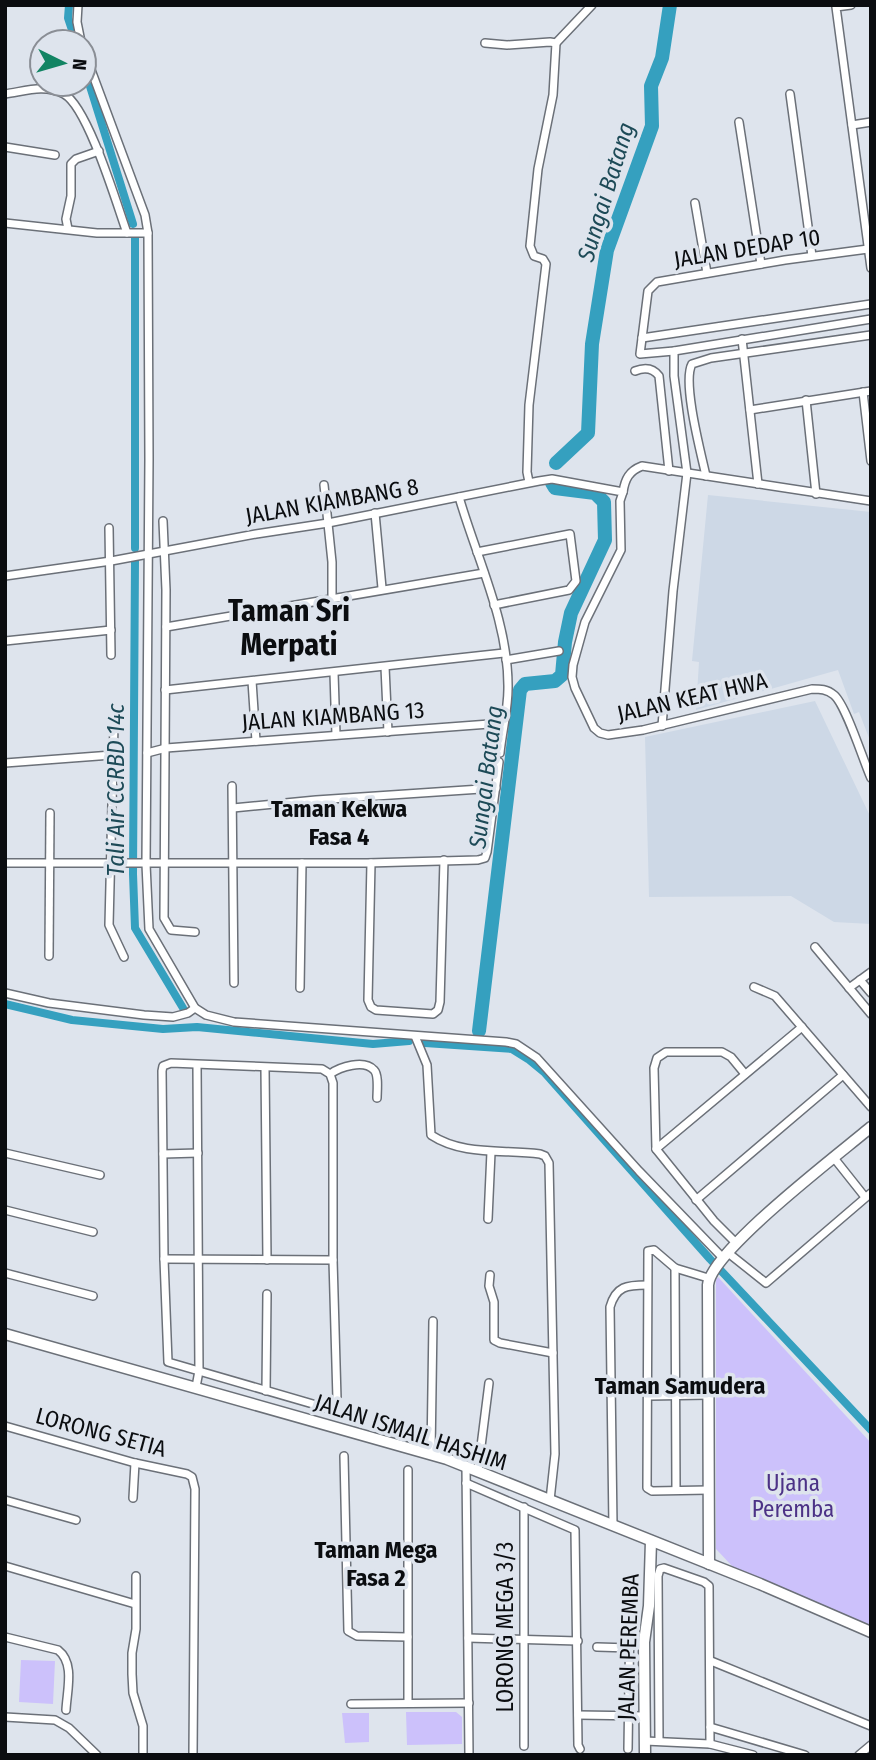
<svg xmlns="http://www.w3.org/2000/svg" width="876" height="1760" viewBox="0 0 876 1760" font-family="'Fira Sans Condensed',sans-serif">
	<rect width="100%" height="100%" fill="#dee4ed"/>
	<!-- built -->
	<g fill="#cdd8e6">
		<polygon points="708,495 871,512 871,743 859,712 854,714 838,670 696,710 699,662 692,661"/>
		<polygon points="815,701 871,818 871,924 834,922 791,896 649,897 645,737"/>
	</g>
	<!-- green -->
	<g fill="#ccc1fb">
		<polygon points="718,1277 871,1443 871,1626 733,1567 716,1549 716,1280"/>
		<polygon points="21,1660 55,1661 53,1704 19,1702"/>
		<polygon points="406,1712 456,1712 462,1717 462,1744 407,1745"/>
		<polygon points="342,1713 369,1713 369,1742 345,1743"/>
	</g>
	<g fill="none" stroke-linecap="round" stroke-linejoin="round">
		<!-- canal -->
		<g stroke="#35a0bf" stroke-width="8">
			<polyline points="69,5 68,18 76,42"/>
			<polyline points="84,67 133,224"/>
			<polyline points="135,234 135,548"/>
			<polyline points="135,560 133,874 135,928 183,1008"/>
			<polyline points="5,1004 72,1020 163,1029 197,1027 373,1044 409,1041"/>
			<polyline points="425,1043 512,1049 528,1059 545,1073 710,1259 871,1430"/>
		</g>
		<!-- river -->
		<g stroke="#35a0bf" stroke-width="14">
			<polyline points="556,463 588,433 592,344 607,250 652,126 651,86 662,58 670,5"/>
			<polyline points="479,1031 520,690 525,684 555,681 562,675 565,642 571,613 605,540 604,502 595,493 555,488 552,483"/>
		</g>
		<!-- street casing -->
		<g stroke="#6b7078" stroke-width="10">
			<g id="street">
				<polyline points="78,5 77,22 81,42"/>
				<polyline points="851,5 836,7 871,268"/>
				<polyline points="485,43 507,45 550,42 556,43 553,95 538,169 530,246 534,256 543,259 546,264 529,405 527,472 529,482"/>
				<polyline points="556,43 592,5"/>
				<polyline points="84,51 145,215 148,233 149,459 146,864 149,929 195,1008 206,1015 234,1022 506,1042 516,1044 537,1058 639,1171 722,1257"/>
				<path d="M5,94C26,91 44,84 64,94C88,107 117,205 127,233"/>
				<polyline points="790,94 812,256"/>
				<polyline points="739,122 761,264"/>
				<polyline points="852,125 871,122"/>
				<polyline points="5,147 55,155"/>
				<polyline points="695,203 707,273"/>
				<polyline points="5,223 97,233 148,233"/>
				<polyline points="68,229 66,219 71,196 71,164 76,159 99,151"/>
				<polyline points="868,249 785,260 657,282 648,291 640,354 674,351 871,319"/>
				<polyline points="642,338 871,304"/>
				<polyline points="742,339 758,484"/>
				<path d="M635,371C645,367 653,368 659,376L669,471"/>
				<polyline points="863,392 871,461"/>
				<polyline points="806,400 816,494"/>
				<polyline points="750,410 871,391"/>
				<path d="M706,476C701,453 682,382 692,364L711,358L871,335"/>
				<polyline points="324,485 332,562 332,597"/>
				<path d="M623,492C625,479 629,471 642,466L871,501"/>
				<path d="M459,497C477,559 509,623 508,689C508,710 502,732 500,753"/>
				<polyline points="375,513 382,588"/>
				<polyline points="163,521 166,590 164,918 171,930 195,932"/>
				<polyline points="109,528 111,655"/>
				<polyline points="477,552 570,534 576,581 569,590 494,605"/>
				<path d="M5,576L111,561L256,534L328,523L539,481L552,479L623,492L620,501L621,550L585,622L573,665L572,677L575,688L594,728L600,733L608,735L643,730L812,689C820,689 827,689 834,695C846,705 863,760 871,778"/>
				<polyline points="166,627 484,573"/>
				<polyline points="5,641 111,630"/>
				<polyline points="506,660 559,651"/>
				<polyline points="385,667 388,732"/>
				<polyline points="334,673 336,735"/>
				<polyline points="252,681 256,741"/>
				<polyline points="165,690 504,653"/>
				<polyline points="114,725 109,925 124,957"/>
				<polyline points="662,726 673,591 687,473 674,376 674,351"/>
				<polyline points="147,753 166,748 503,723"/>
				<polyline points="5,763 112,755"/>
				<polyline points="232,786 234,983"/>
				<polyline points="233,808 316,800 496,788"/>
				<polyline points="5,863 367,863 478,860 485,858 487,852 499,762"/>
				<polyline points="371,863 368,1000 371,1007 376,1010 433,1014 438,1010 440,1002 444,860"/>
				<polyline points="815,947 871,1014"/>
				<polyline points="49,956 50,813"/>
				<polyline points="860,980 871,993"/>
				<polyline points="754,987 775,996 871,1107"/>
				<polyline points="300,988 302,863"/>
				<polyline points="849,988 871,972"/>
				<polyline points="5,993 49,1003 144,1015 173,1017 188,1013 195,1008"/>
				<path d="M415,1036L427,1065L431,1135C463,1156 503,1149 540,1154L545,1156L549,1163L555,1454L550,1500"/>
				<polygon points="171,1063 322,1069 330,1074 333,1083 333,1260 337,1399 330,1409 168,1362 164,1259 162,1071 163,1066"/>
				<polyline points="265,1068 267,1260"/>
				<path d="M330,1074C340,1067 364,1059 374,1070C379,1075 377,1091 377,1098"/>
				<polyline points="656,1149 802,1027"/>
				<polyline points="5,1153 100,1175"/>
				<polyline points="163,1154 198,1153"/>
				<polyline points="834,1158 865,1197"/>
				<polyline points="696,1200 843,1075"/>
				<polyline points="5,1210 93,1232"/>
				<polyline points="488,1219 491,1152"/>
				<polyline points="735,1242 714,1221 656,1149 654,1068 657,1058 666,1052 722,1052 731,1057 745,1074"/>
				<polyline points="727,1252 766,1283 871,1193"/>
				<polyline points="164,1259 333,1260"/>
				<polyline points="675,1268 676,1490"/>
				<polyline points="5,1273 93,1296"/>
				<polyline points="490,1275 489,1286 494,1302 494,1340 500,1343 553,1353"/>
				<polyline points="708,1278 675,1268 654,1250 648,1251 647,1488 652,1491 709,1490"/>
				<polyline points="196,1387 199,1371 197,1065"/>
				<polyline points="266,1391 267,1294"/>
				<polyline points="649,1396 708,1395"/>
				<polyline points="5,1426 135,1463 187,1474 192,1477 195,1489 193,1755"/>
				<polyline points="431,1454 433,1321"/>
				<polyline points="344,1456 348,1631 357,1636 408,1637"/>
				<polyline points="466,1466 469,1755"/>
				<polyline points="408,1470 408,1703"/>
				<polyline points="478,1470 489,1383"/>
				<polyline points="466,1483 575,1530 578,1745 580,1749"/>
				<polyline points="133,1498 135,1463"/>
				<polyline points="5,1500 76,1520"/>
				<polyline points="524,1507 524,1746"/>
				<path d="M613,1526L610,1307C616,1286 627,1285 647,1285"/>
				<polyline points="5,1566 135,1604"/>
				<polyline points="136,1576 136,1629 132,1653 132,1674 133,1693 143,1726 143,1755"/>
				<path d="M5,1637L58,1650C75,1663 67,1690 66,1710"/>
				<polyline points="468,1638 578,1641"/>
				<polyline points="597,1647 630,1648"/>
				<polyline points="711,1661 871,1726"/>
				<polyline points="351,1704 469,1703"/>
				<polyline points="578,1715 645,1716"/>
				<polyline points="5,1717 55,1720 69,1728 97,1755"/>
				<polyline points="710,1727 805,1755"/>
				<polyline points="645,1741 710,1744 753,1755"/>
				<polyline points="659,1741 658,1576 660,1569 664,1568 704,1582 709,1586 710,1744"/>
				<polyline points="628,1749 630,1614"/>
				<polyline points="859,1755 871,1745"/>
			</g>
		</g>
		<!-- secondary casing -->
		<g stroke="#6b7078" stroke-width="13">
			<g id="secondary">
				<polyline points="5,1334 447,1459 760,1584 871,1632"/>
				<path d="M709,1564L708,1285C711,1251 839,1154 871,1127"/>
				<polyline points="645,1755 644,1642 649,1606 651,1541"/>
			</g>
		</g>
		<!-- street -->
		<use href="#street" stroke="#fff" stroke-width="7"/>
		<!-- secondary -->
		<use href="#secondary" stroke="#fff" stroke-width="10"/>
	</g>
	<g text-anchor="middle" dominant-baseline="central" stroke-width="7" stroke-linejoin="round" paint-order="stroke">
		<!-- street labels -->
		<g font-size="23" fill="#0b0d10" stroke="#dee4ed">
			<text transform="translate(747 248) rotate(-9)">JALAN DEDAP 10</text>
			<text transform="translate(332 501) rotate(-10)">JALAN KIAMBANG 8</text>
			<text transform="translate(692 697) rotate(-13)">JALAN KEAT HWA</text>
			<text transform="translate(333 716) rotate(-4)">JALAN KIAMBANG 13</text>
			<text transform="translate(101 1432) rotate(15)">LORONG SETIA</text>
			<text transform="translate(411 1432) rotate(18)">JALAN ISMAIL HASHIM</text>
			<text transform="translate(505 1627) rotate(-90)">LORONG MEGA 3/3</text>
			<text transform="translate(628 1647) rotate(-88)">JALAN PEREMBA</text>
		</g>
		<!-- park labels -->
		<g font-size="23" fill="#4c3286" stroke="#dee4ed">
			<text x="793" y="1483">Ujana<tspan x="793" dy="26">Peremba</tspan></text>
		</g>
		<!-- water labels -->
		<g font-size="24" font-style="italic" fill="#1d4a57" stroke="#dee4ed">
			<text transform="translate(606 192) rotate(-73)">Sungai Batang</text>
			<text transform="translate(486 777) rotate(-83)">Sungai Batang</text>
			<text transform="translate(116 790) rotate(-90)">Tali Air CCRBD 14c</text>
		</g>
		<!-- neighbourhood labels -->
		<g font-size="24" font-weight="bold" fill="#0b0d10" stroke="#dee4ed">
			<text x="339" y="809">Taman Kekwa<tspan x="339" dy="28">Fasa 4</tspan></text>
			<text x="680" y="1386">Taman Samudera</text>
			<text x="376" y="1550">Taman Mega<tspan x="376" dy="28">Fasa 2</tspan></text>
		</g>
		<!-- district labels -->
		<g font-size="30" font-weight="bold" fill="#0b0d10" stroke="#dee4ed">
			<text x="289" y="611">Taman Sri<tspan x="289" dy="34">Merpati</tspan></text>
		</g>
	</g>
	<!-- border -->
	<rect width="876" height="1760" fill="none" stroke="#0b0d10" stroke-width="14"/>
	<!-- north arrow -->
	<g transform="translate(63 63) rotate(95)"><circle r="33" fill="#dee4ed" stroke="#8a8e95" stroke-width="2"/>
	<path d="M0-5L12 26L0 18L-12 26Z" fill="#128463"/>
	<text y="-10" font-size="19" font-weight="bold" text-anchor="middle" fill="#0b0d10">N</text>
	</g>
</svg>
